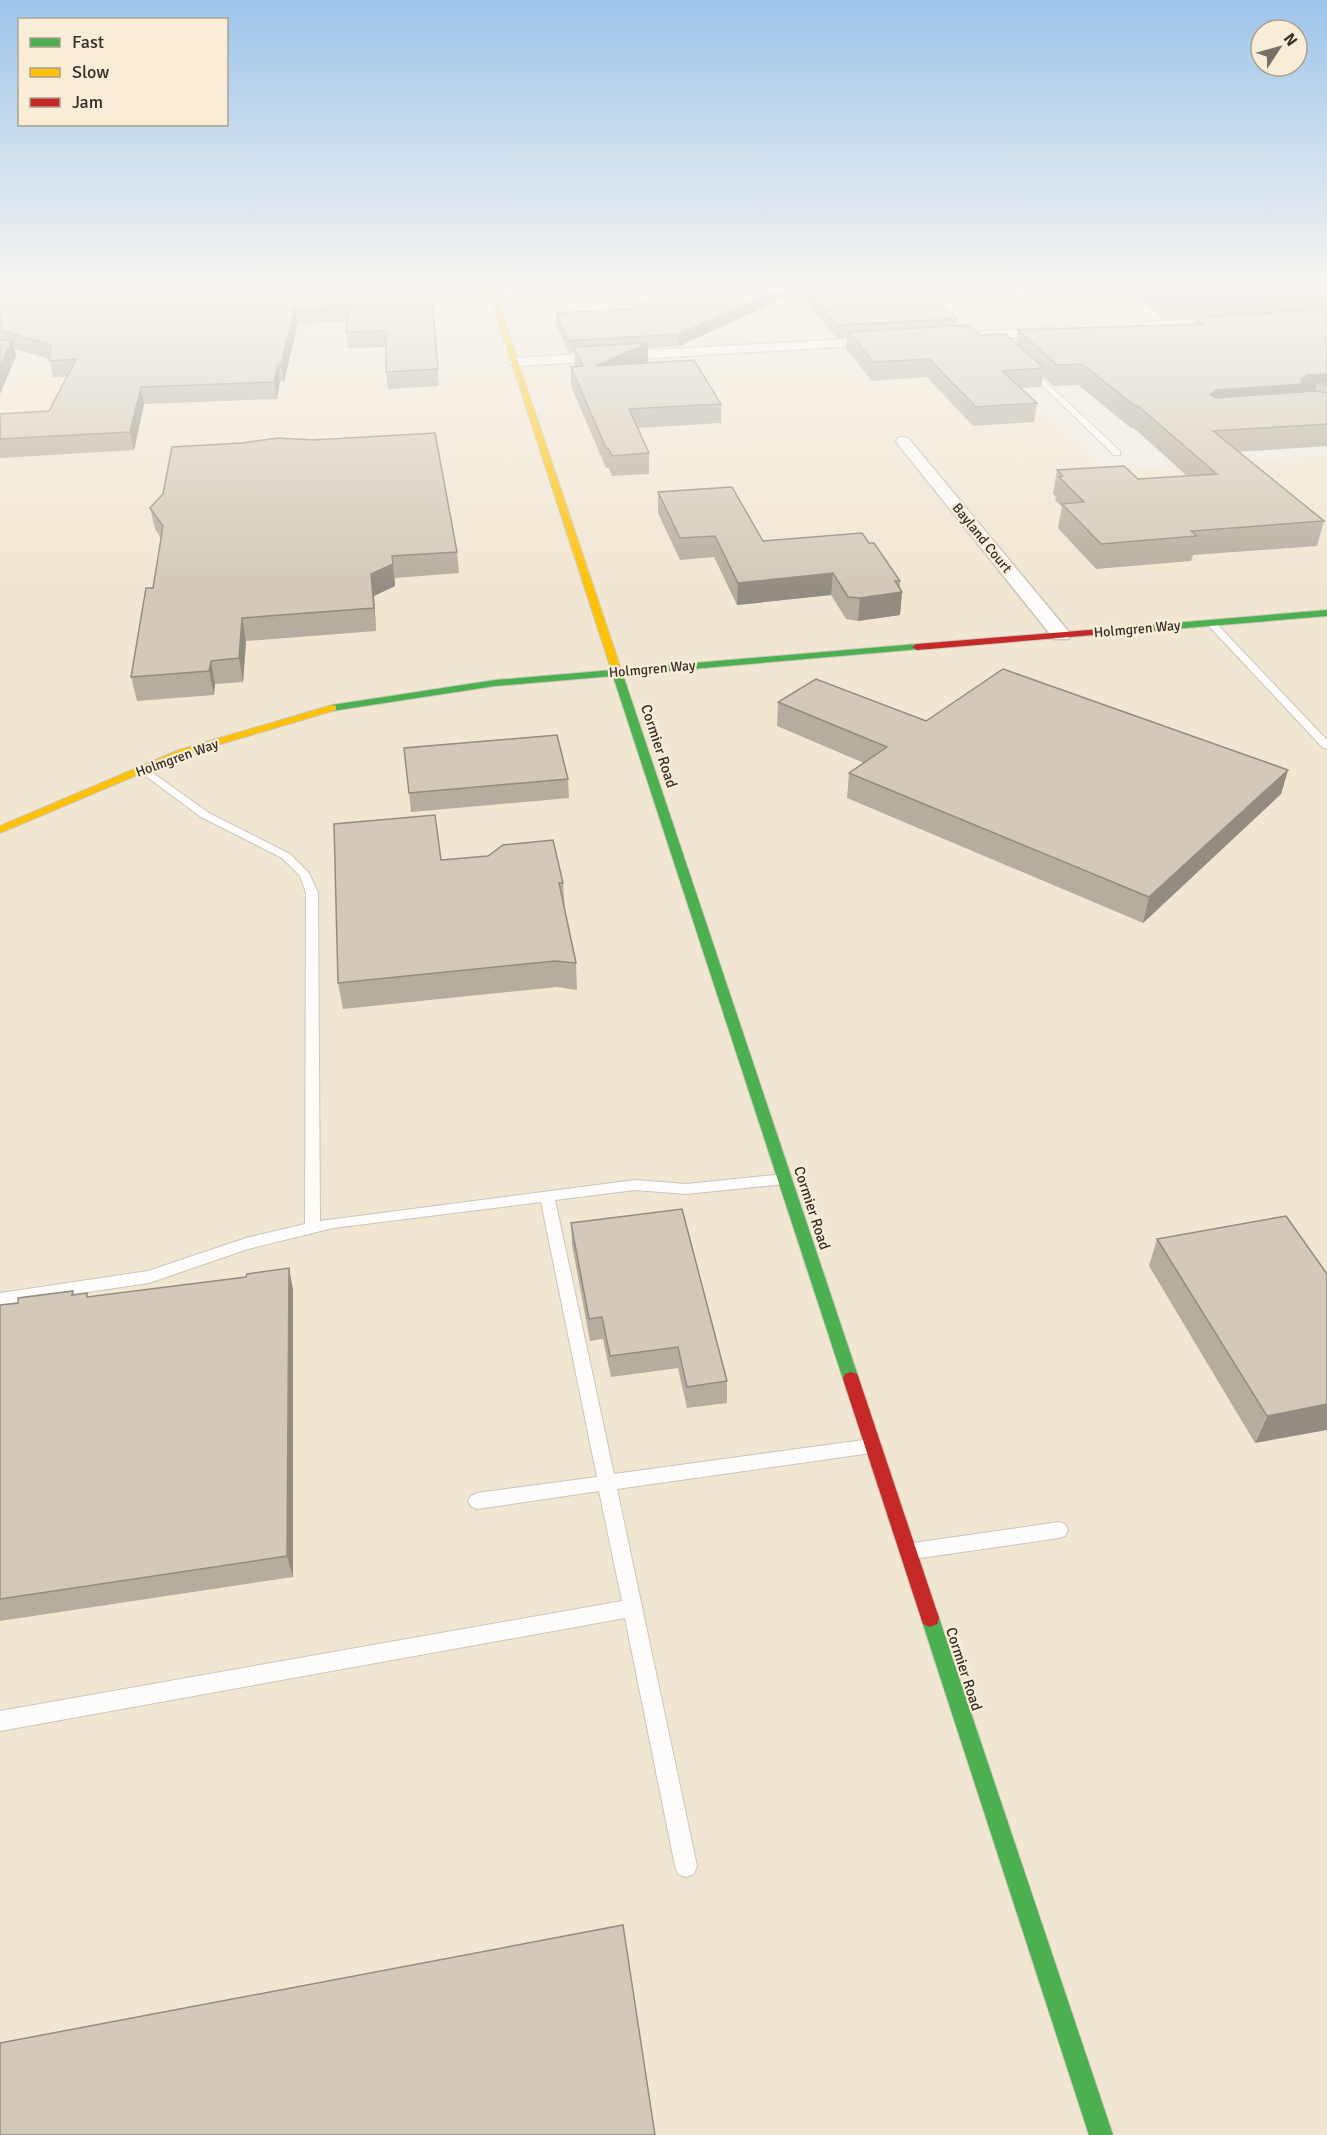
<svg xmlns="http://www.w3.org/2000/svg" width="1327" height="2135" viewBox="0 0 1327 2135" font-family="Signika,sans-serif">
	<rect width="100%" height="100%" fill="#f1ebdf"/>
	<!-- built -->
	<polygon fill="#f1e6d1" points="0,290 1327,290 1327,316 970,336 1023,391 1106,470 1327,454 1327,2135 0,2135"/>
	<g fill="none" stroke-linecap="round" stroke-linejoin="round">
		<!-- lane casing -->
		<g stroke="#cac6bc" stroke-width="2">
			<g id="lane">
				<polygon points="1027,368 1031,368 1120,451 1120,455 1114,455 1027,370"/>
				<polygon points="1208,621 1214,621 1327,740 1327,749 1323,748 1208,625"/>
				<polygon points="143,766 209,813 290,854 309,873 318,893 320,1221 635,1180 686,1184 785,1174 790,1175 792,1179 790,1183 785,1184 686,1194 635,1190 555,1200 614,1474 871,1439 877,1441 880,1446 877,1451 871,1453 617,1489 697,1866 694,1874 686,1877 678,1874 675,1866 625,1618 0,1731 0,1711 622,1601 599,1491 477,1509 471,1506 468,1501 471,1496 477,1493 597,1477 541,1202 333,1228 248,1249 149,1283 0,1305 0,1293 148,1271 246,1238 305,1224 306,893 300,876 282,858 201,817 139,771 139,767"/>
				<polygon points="1059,1522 1065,1524 1068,1530 1065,1536 1059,1538 913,1559 907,1557 904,1551 907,1545 913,1543"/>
			</g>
		</g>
		<!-- street casing -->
		<g stroke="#cac6bc" stroke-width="3">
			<g id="street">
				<polygon points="1230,318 1234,319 1234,325 1142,330 1136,326 1142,322"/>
				<polygon points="1053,328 1057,329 1057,335 969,340 963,336 969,332"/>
				<polygon points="883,337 889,341 888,344 515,366 508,362 515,358"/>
				<polygon points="903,437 908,438 1068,631 1070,635 1068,639 1054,639 898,444 896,441 898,438"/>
			</g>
		</g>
		<!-- fast casing -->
		<g stroke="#cac6bc" stroke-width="2">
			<g id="fast">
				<polygon points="1327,610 1327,616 1150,631 1145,628 1150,625"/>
				<polygon points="917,644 920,645 920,649 623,675 859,1379 857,1384 851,1386 845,1384 843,1379 613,676 495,686 332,711 327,708 332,705 495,680"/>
				<polygon points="930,1609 937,1612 939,1618 1113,2135 1089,2135 921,1618 923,1612"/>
			</g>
		</g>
		<!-- slow casing -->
		<g stroke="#cac6bc" stroke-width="2">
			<g id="slow">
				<polygon points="488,290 494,290 622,672 620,674 612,672"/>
				<polygon points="332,705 336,706 336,710 187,754 0,833 0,826 179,750"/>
			</g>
		</g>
		<!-- jam casing -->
		<g stroke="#cac6bc" stroke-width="2">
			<g id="jam">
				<polygon points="1150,625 1155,628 1153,630 917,650 912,647 917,644"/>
				<polygon points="851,1372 857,1374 859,1379 939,1618 937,1624 930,1627 923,1624 921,1618 843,1379 845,1374"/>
			</g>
		</g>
		<!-- lane -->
		<use href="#lane" fill="#fdfcfa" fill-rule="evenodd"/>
		<!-- street -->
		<use href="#street" fill="#fdfcfa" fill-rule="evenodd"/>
		<!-- fast -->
		<use href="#fast" fill="#4caf50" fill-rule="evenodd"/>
		<!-- slow -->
		<use href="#slow" fill="#ffc107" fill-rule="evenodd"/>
		<!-- jam -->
		<use href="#jam" fill="#c62828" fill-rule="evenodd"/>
	</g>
	<!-- wall -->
	<g fill="#b5ad9e">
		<polygon points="0,290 432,299 439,386 388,389 386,372 386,347 348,348 346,332 348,322 298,324 284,381 280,381 277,399 144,404 134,450 0,458 0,414 49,411 67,377 53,377 49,359 15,349 16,356 0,394"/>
		<polygon points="676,290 785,290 784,298 679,346 648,348 648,361 643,363 721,404 721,423 638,428 649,453 649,474 612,476 609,468 606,468 571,386 571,367 575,367 574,352 569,353 556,325 556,313 630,309"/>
		<polygon points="797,290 928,290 957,319 956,326 980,335 1016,344 1018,330 1193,324 1194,318 1245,314 1164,319 1124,290 1327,290 1327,446 1238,452 1324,521 1317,546 1193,555 1191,561 1096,569 1058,528 1062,507 1055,500 1056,497 1053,494 1057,470 1138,479 1187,476 1134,428 1131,428 1078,385 1054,386 1043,376 1041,387 1021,388 1037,403 1034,422 973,426 927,377 872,381 846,349 847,337 837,338"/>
		<polygon points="658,492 763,541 869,543 900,581 900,588 902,592 900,615 858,621 846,619 831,595 737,605 714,557 680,560 658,513"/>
		<polygon points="150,508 457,552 459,573 395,578 395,586 374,596 376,631 246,641 243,682 215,684 214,695 137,701 131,677 153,588 161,538 155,529"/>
		<polygon points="778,702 926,721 1288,770 1281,794 1143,923 847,798 849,773 864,763 777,726"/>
		<polygon points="404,748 568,779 569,798 411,812"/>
		<polygon points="441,860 563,883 565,909 576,963 577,990 557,987 343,1009 338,983"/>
		<polygon points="571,1223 727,1381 727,1403 687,1408 678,1368 611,1377 603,1339 590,1341 572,1245"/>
		<polygon points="1157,1239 1327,1274 1255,1443 1149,1266"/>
		<polygon points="289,1268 293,1290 293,1577 0,1621 0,1305 18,1303 73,1291 74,1295 89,1297 246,1277"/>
	</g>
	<!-- shaded-wall -->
	<g fill="#938d81">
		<polygon points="778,290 785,290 784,298 679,346 679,334"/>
		<polygon points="295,308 298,324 284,381 281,365"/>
		<polygon points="12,340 16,356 0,394 0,367"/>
		<polygon points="648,343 648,361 596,384 596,366"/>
		<polygon points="278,365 280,381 277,399 274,382"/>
		<polygon points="1327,374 1327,385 1317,383 1314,396 1211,412 1210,395 1216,390 1301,380 1307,375"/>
		<polygon points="141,387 144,404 134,450 130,432"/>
		<polygon points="392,556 395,586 374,596 376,631 371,574"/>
		<polygon points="833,573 831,595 737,605 738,583"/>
		<polygon points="902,592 900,615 858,621 860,598"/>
		<polygon points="242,618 246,641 243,682 239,658"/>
		<polygon points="211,661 215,684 214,695 209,671"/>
		<polygon points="1288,770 1281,794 1143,923 1149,897"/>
		<polygon points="289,1268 293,1290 293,1577 287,1556"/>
		<polygon points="1327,1404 1327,1430 1255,1443 1267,1416"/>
	</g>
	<!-- building -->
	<g fill="#d2c9b8" stroke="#938d81" stroke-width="1.5">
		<polygon points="0,290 428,290 429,299 432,299 438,369 386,372 386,331 346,332 350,306 295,308 281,365 278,365 274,382 141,387 130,432 0,439 0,414 49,411 76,359 49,361 51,345 0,330"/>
		<polygon points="676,290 778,290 679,334 568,341 556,313 630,309"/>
		<polygon points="808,290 928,290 957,319 837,325"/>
		<polygon points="1155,290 1327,290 1327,291 1168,299"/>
		<polygon points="1327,309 1327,374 1307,375 1301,380 1302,384 1216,390 1210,395 1216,398 1315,391 1327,393 1327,424 1213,431 1324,521 1191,531 1197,536 1101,544 1062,504 1084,502 1059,477 1063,476 1057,470 1124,466 1138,479 1217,474 1138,406 1135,406 1082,364 1057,365 1018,330 1203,324 1194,318"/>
		<polygon points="970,325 980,335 1005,334 1044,368 1002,371 1037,403 976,407 929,359 874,362 848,332"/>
		<polygon points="0,340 12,340 0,367"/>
		<polygon points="648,343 596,366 694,360 721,404 629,409 649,453 612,456 608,448 606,448 571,367 583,366 574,347"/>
		<polygon points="1327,382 1327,385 1317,383"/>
		<polygon points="435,433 457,552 392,556 393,564 371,574 374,608 242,618 239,658 211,661 209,671 131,677 146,588 153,588 163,526 150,508 163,494 172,447 242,443 278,438 313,440"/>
		<polygon points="732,487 763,541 862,533 869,543 874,543 900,581 895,581 902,592 860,598 848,597 833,573 738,583 715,536 680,538 658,492"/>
		<polygon points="1003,669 1288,770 1149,897 849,773 887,747 778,702 816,679 926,721"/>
		<polygon points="557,735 568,779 409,793 404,748"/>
		<polygon points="435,815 441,860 488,856 503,845 553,840 563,883 559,883 576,963 555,961 338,983 334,824"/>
		<polygon points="682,1209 727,1381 687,1387 678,1347 610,1356 602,1317 589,1319 571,1223"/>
		<polygon points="1286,1216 1327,1274 1327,1404 1267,1416 1157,1239"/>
		<polygon points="289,1268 287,1556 0,1599 0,1305 18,1303 18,1298 73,1291 72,1295 87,1293 87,1297 246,1277 247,1274"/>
		<polygon points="623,1925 655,2135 0,2135 0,2043"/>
	</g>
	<!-- sky -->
	<linearGradient id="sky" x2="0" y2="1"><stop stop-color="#9dc5eb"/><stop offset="0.49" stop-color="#f9f6f1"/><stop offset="1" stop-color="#f9f6f1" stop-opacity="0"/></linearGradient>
	<rect width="1327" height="589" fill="url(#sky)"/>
	<g text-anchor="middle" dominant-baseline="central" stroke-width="4.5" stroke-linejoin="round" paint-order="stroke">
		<!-- far-street labels -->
		<g font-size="14" fill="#342f27" stroke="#f9edd7">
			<text transform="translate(982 538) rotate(51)">Bayland Court</text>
			<text transform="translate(1137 629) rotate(-5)">Holmgren Way</text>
			<text transform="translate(652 669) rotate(-5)">Holmgren Way</text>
			<text transform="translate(177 758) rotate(-20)">Holmgren Way</text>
		</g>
		<!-- street labels -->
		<g font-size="15" fill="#342f27" stroke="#f9edd7">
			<text transform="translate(659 746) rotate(72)">Cormier Road</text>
			<text transform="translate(812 1208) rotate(72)">Cormier Road</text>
			<text transform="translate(964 1669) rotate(72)">Cormier Road</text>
		</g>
	</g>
	<!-- legend -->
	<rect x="18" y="18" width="210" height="108" fill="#f9edd7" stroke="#aaa191" stroke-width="1.5"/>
	<rect x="30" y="38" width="30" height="9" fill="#4caf50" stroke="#aaa191" stroke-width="1.5"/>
	<text x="72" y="48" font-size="18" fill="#342f27">Fast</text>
	<rect x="30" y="68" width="30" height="9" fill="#ffc107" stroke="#aaa191" stroke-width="1.5"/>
	<text x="72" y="78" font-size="18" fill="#342f27">Slow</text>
	<rect x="30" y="98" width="30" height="9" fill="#c62828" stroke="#aaa191" stroke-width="1.5"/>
	<text x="72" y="108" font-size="18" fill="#342f27">Jam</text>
	<!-- north arrow -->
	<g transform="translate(1279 48) rotate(54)"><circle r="28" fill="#f9edd7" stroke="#aaa191" stroke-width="1.5"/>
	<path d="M0-4.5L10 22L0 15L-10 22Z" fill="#767167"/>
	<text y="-9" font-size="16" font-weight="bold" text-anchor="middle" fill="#342f27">N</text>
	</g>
</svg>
